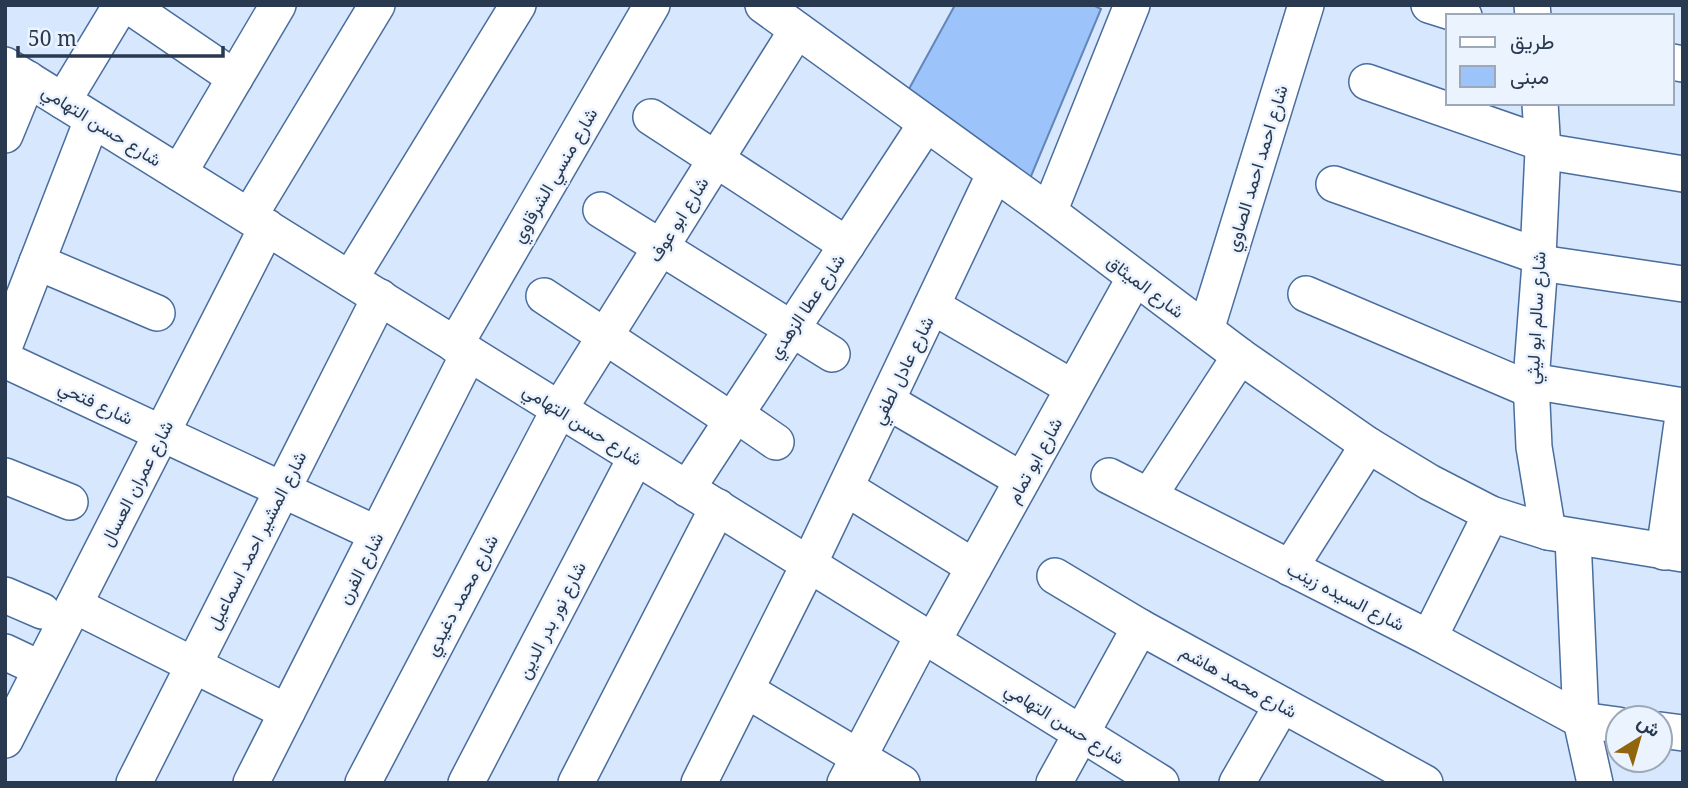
<svg xmlns="http://www.w3.org/2000/svg" width="1688" height="788" viewBox="0 0 1688 788" font-family="'Noto Serif',Vazirmatn,serif">
	<rect width="100%" height="100%" fill="#d7e7fd"/>
	<!-- building -->
	<polygon fill="#9cc4fb" stroke="#6286b8" stroke-width="2" points="955,5 1093,5 1101,9 1029,181 904,98"/>
	<g fill="none" stroke-linecap="round" stroke-linejoin="round">
		<!-- minor casing -->
		<g stroke="#496d9d" stroke-width="38">
			<g id="minor">
				<polyline points="128,5 235,78"/>
				<polyline points="763,5 1049,212 1240,356 1368,445 1429,482 1491,514 1548,532 1683,554"/>
				<polyline points="1429,5 1464,16"/>
				<polyline points="1532,5 1533,16"/>
				<polyline points="1672,62 1683,64"/>
				<polyline points="5,65 1161,783"/>
				<polyline points="1367,82 1542,143"/>
				<polyline points="63,101 121,5"/>
				<polyline points="1540,103 1543,151 1538,256 1540,263 1531,381 1534,447 1548,532"/>
				<polyline points="651,117 847,245"/>
				<polyline points="5,135 28,79"/>
				<polyline points="1543,151 1683,174"/>
				<polyline points="179,173 278,5"/>
				<polyline points="1334,184 1538,256"/>
				<polyline points="601,210 832,354"/>
				<polyline points="1049,212 1132,5"/>
				<polyline points="250,215 377,5"/>
				<polyline points="37,262 157,313"/>
				<polyline points="1540,263 1683,284"/>
				<polyline points="350,279 518,5"/>
				<polyline points="1306,294 1531,390"/>
				<polyline points="544,296 733,421"/>
				<polyline points="932,306 1073,388"/>
				<polyline points="1206,330 1306,5"/>
				<polyline points="5,345 92,120"/>
				<polyline points="455,345 652,5"/>
				<polyline points="5,360 377,534"/>
				<polyline points="1531,381 1683,406"/>
				<polyline points="887,401 1022,480"/>
				<polyline points="737,415 776,442"/>
				<polyline points="5,476 70,502"/>
				<polyline points="1109,476 1429,638 1581,720 1618,725"/>
				<polyline points="846,488 974,567"/>
				<polyline points="687,489 926,124"/>
				<polyline points="1149,496 1240,356"/>
				<polyline points="1573,538 1581,720 1595,783"/>
				<polyline points="1664,552 1683,416"/>
				<polyline points="1290,568 1368,445"/>
				<polyline points="1055,576 1140,627 1425,783"/>
				<polyline points="5,595 42,611"/>
				<polyline points="74,605 287,712"/>
				<polyline points="1429,638 1491,514"/>
				<polyline points="933,641 1134,279"/>
				<polyline points="5,652 41,669"/>
				<polyline points="746,690 902,783"/>
				<polyline points="1660,730 1683,733"/>
				<polyline points="5,740 267,227"/>
				<polyline points="134,783 380,297"/>
				<polyline points="251,783 469,353"/>
				<polyline points="363,783 560,408 797,30"/>
				<polyline points="466,783 636,457"/>
				<polyline points="576,783 718,507"/>
				<polyline points="699,783 809,564 994,175"/>
				<polyline points="845,783 923,635"/>
				<polyline points="1054,783 1140,627"/>
				<polyline points="1237,783 1282,705"/>
			</g>
		</g>
		<!-- minor -->
		<use href="#minor" stroke="#fff" stroke-width="35"/>
	</g>
	<g text-anchor="middle" dominant-baseline="central" stroke-width="5" stroke-linejoin="round" paint-order="stroke">
		<!-- street labels -->
		<g font-size="18" fill="#29394f" stroke="#ebf3ff">
			<text transform="translate(102 125) rotate(32)">شارع حسن التهامي</text>
			<text transform="translate(1256 168) rotate(-73)">شارع احمد احمد الصاوي</text>
			<text transform="translate(554 175) rotate(-60)">شارع منسي الشرقاوي</text>
			<text transform="translate(678 219) rotate(-58)">شارع ابو عوف</text>
			<text transform="translate(1146 286) rotate(37)">شارع الميثاق</text>
			<text transform="translate(806 306) rotate(-56)">شارع عطا الزهدي</text>
			<text transform="translate(1535 318) rotate(-87)">شارع سالم ابو ليثي</text>
			<text transform="translate(902 370) rotate(-64)">شارع عادل لطفي</text>
			<text transform="translate(96 402) rotate(25)">شارع فتحي</text>
			<text transform="translate(583 424) rotate(32)">شارع حسن التهامي</text>
			<text transform="translate(1034 460) rotate(-61)">شارع ابو تمام</text>
			<text transform="translate(136 483) rotate(-63)">شارع عمران العسال</text>
			<text transform="translate(256 540) rotate(-63)">شارع المشير احمد اسماعيل</text>
			<text transform="translate(360 568) rotate(-63)">شارع الفرن</text>
			<text transform="translate(461 595) rotate(-62)">شارع محمد دغيدي</text>
			<text transform="translate(1346 596) rotate(27)">شارع السيده زينب</text>
			<text transform="translate(551 620) rotate(-63)">شارع نور بدر الدين</text>
			<text transform="translate(1239 681) rotate(29)">شارع محمد هاشم</text>
			<text transform="translate(1065 723) rotate(32)">شارع حسن التهامي</text>
		</g>
	</g>
	<!-- border -->
	<rect width="1688" height="788" fill="none" stroke="#29394f" stroke-width="14"/>
	<!-- legend -->
	<rect x="1446" y="14" width="228" height="91" fill="#ebf3ff" stroke="#9da9b9" stroke-width="2"/>
	<rect x="1460" y="37" width="35" height="10" fill="#ffffff" stroke="#9da9b9" stroke-width="2"/>
	<text x="1510" y="49" font-size="21" fill="#29394f">طريق</text>
	<rect x="1460" y="66" width="35" height="21" fill="#9cc4fb" stroke="#9da9b9" stroke-width="2"/>
	<text x="1510" y="84" font-size="21" fill="#29394f">مبنى</text>
	<!-- north arrow -->
	<g transform="translate(1639 739) rotate(37)"><circle r="33" fill="#ebf3ff" stroke="#9da9b9" stroke-width="2"/>
	<path d="M0-5L12 26L0 18L-12 26Z" fill="#91640e"/>
	<text y="-10" font-size="19" font-weight="bold" text-anchor="middle" fill="#29394f">ش</text>
	</g>
	<!-- scale -->
	<path d="M18 46v10h205v-10" fill="none" stroke="#29394f" stroke-width="3.5"/>
	<text x="28" y="46" font-size="21" fill="#29394f" stroke="#ebf3ff" stroke-width="5" paint-order="stroke">50 m</text>
</svg>
